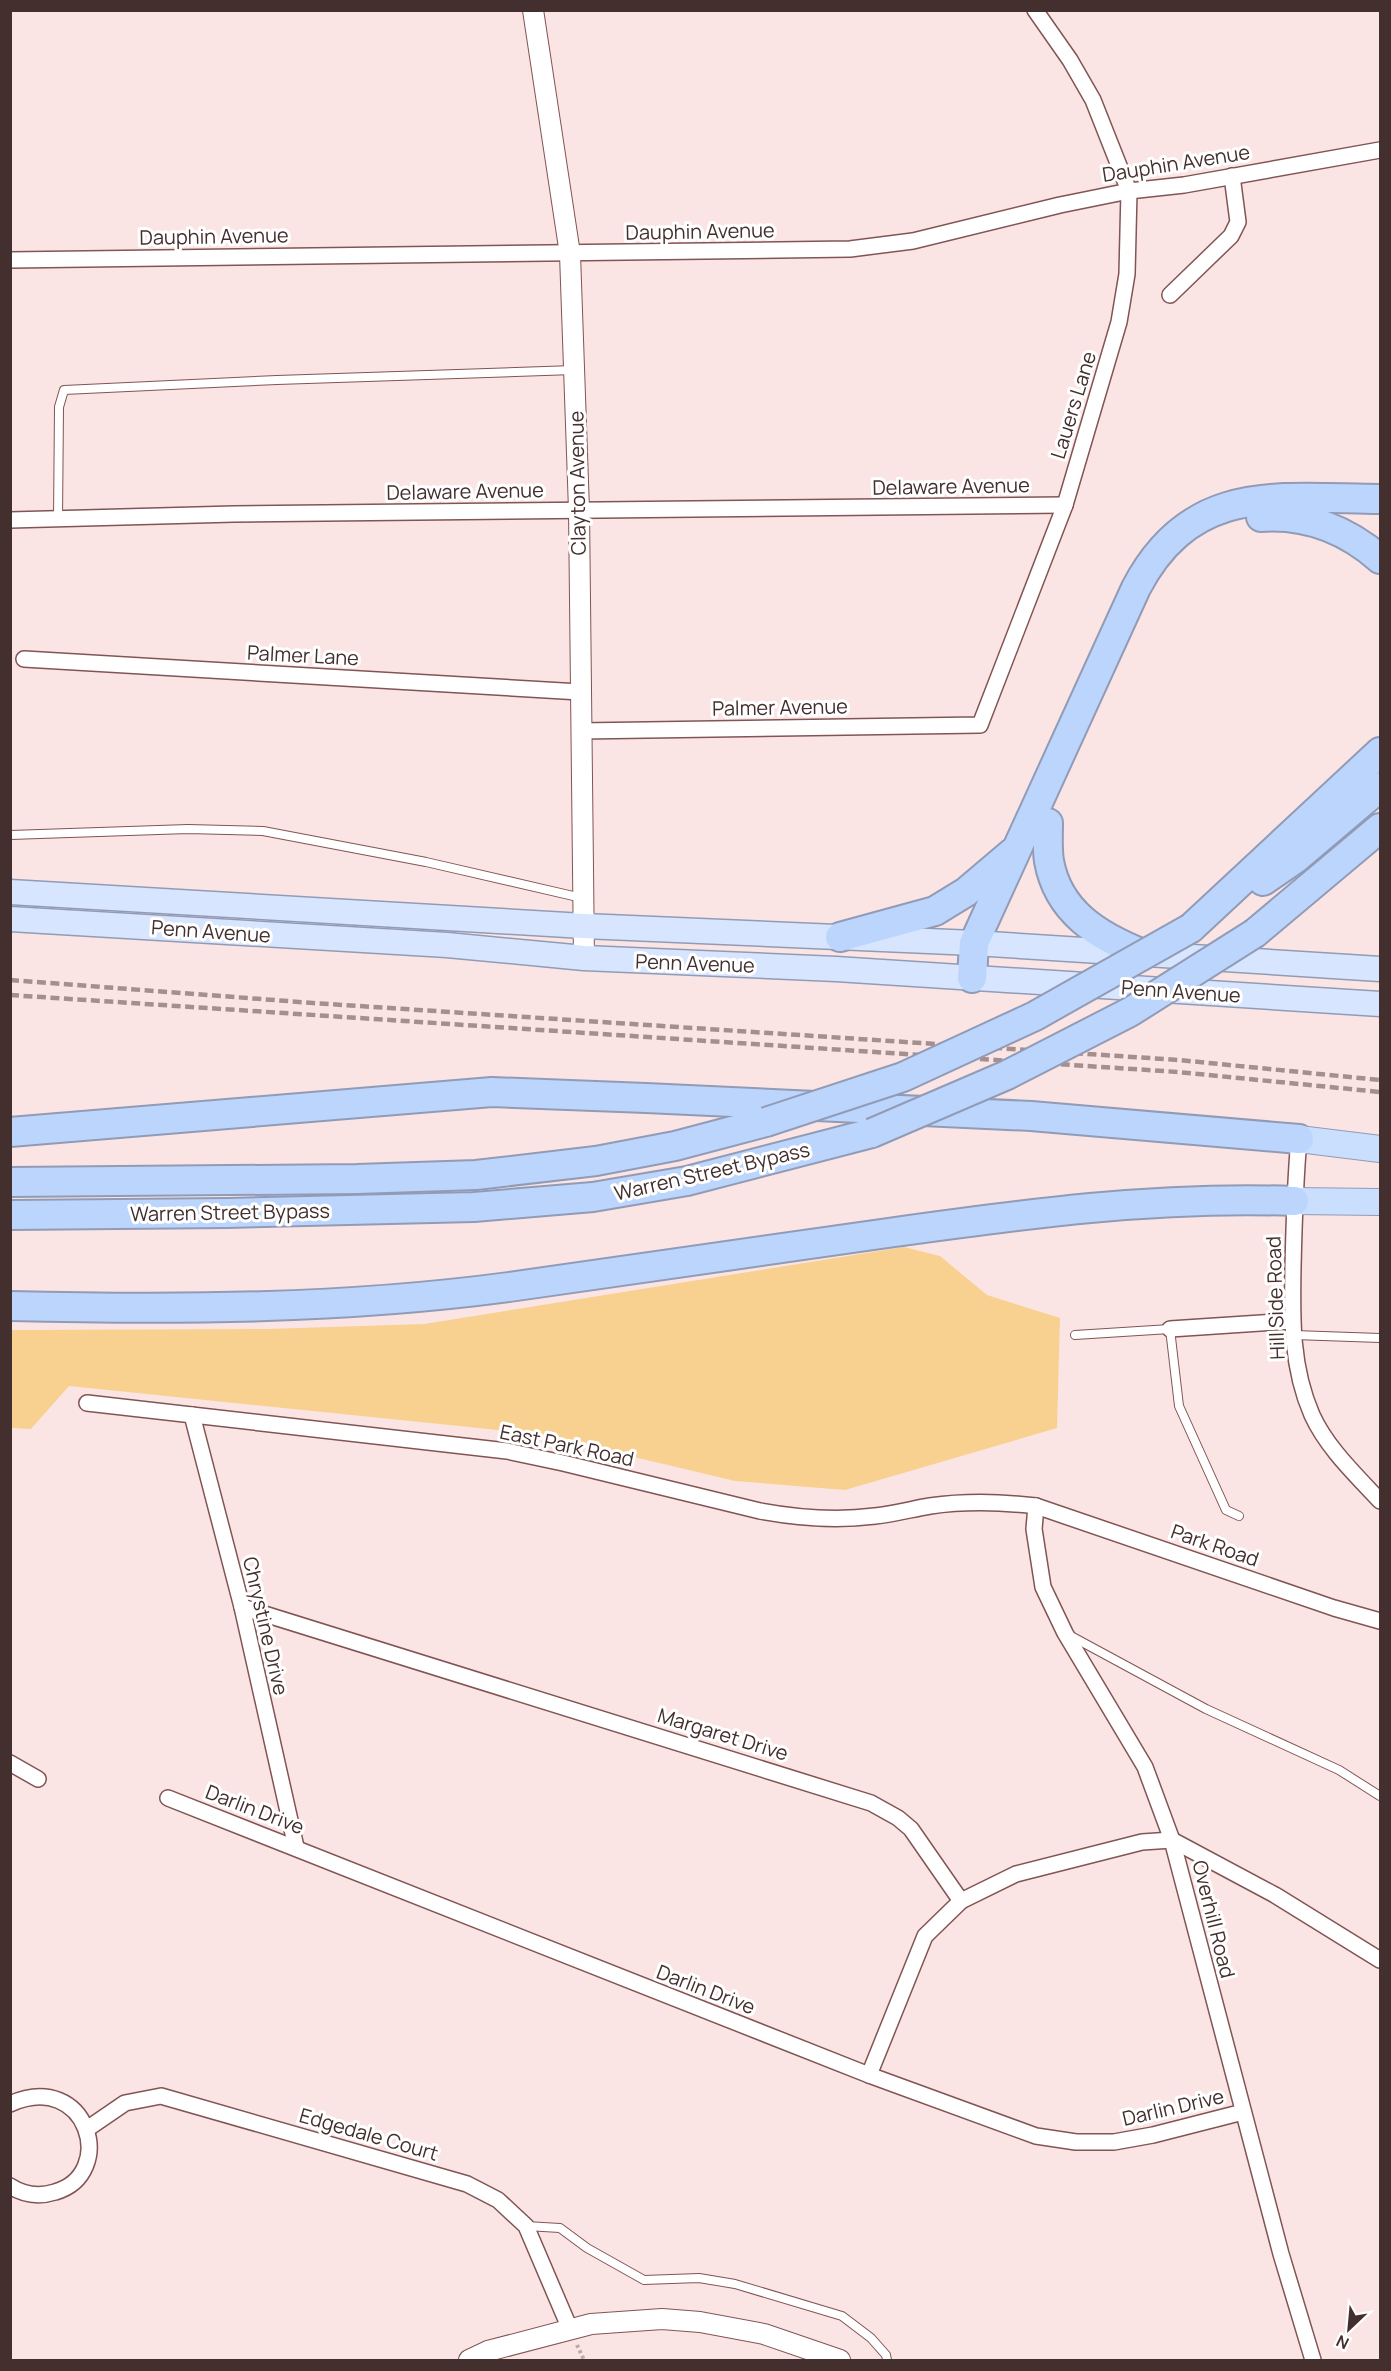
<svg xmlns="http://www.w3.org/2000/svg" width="1391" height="2371" viewBox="0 0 1391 2371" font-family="Manrope,sans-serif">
	<rect width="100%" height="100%" fill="#fbe5e4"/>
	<!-- green -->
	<polygon fill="#f8d190" points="904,1247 940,1256 987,1295 1060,1318 1057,1428 845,1490 735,1481 537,1434 69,1386 31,1429 11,1428 11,1330 267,1329 424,1324"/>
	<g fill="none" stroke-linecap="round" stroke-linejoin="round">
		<!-- service casing -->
		<g stroke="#825454" stroke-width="10">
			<g id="service">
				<polyline points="58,519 59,407 64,390 277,380 574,370"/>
				<polyline points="10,835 188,829 263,831 426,862 582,898"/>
				<polyline points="1075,1335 1170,1329 1179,1406 1226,1510 1239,1516"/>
				<polyline points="1294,1335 1380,1338"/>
				<polyline points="1069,1635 1206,1709 1339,1770 1380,1796"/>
				<polyline points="526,2226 560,2228 587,2248 644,2280 699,2278 735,2284 842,2316 871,2338 886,2355 887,2360"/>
			</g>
		</g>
		<!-- minor casing -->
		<g stroke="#825454" stroke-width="18">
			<g id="minor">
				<polyline points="10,260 850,249 913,241 1060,205 1129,191 1184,185 1380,150"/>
				<polyline points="1170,295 1231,236 1238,222 1232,176"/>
				<polyline points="10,520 234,514 1065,505"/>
				<polyline points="24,659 580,692"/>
				<polyline points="580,731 980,725 1065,505 1119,322 1127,274 1129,191 1093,100 1070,60 1035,10"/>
				<path d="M1299,1139C1295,1182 1294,1224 1293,1267C1292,1318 1291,1367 1312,1415C1327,1448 1356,1475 1380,1501"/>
				<polyline points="1170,1329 1292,1321"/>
				<path d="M87,1403L507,1451L563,1463L760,1511C798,1518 836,1521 875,1516C894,1514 912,1509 930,1506C965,1501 1002,1502 1036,1506L1334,1608L1380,1621"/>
				<polyline points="192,1415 242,1607 296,1847"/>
				<polyline points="1036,1506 1034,1529 1043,1587 1065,1633 1145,1767 1172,1840 1281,2254 1313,2360"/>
				<polyline points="242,1607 871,1803 898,1818 911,1829 961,1901"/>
				<polyline points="10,1763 38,1779"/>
				<polyline points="168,1798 869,2075 1036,2136 1076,2142 1114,2142 1153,2135 1243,2112"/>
				<polyline points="869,2075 925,1936 961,1901 1016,1874 1142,1842 1172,1840 1275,1895 1380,1960"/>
				<path d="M10,2104C88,2069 118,2174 55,2192C39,2197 24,2195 10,2186"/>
				<polyline points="87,2129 125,2103 161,2096 467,2184 498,2200 526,2226 570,2329"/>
			</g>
		</g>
		<!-- tertiary casing -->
		<g stroke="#825454" stroke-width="22">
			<g id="tertiary">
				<polyline points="533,10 570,254 579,510 584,958"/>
				<polyline points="469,2360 488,2351 591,2324 662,2319 700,2322 764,2334 840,2360"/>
			</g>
		</g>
		<!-- primary casing -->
		<g stroke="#929bb5" stroke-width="27">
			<g id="primary">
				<polyline points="10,892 584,926 974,943 1380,969"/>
				<polyline points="10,919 447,945 584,958 836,969 1380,1004"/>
			</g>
		</g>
		<!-- trunk casing -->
		<g stroke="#929bb5" stroke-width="28">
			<g id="trunk">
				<polyline points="1299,1139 1380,1149"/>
				<polyline points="1294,1201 1380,1202"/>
			</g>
		</g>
		<!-- motorway casing -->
		<g stroke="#929bb5" stroke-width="32">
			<g id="motorway">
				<path d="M1261,517C1306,514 1347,530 1380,559"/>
				<path d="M1048,823C1048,835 1047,849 1049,861C1058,912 1098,936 1143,954"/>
				<polyline points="1263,881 1295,859 1380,787"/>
				<polyline points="1191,928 1380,752"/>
				<polyline points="1255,933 1380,828"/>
				<polyline points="840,937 935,911 966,892 1012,853"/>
				<path d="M972,978L974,943L1136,588C1191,482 1279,498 1380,499"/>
				<polyline points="10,1132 492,1092 646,1098 1031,1116 1299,1139"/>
				<polyline points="10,1182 357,1179 476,1175 596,1161 675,1146 766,1122"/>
				<polyline points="10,1215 228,1213 474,1207 593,1197 687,1181 872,1133"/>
				<path d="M10,1306C177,1310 344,1309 509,1287C635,1270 761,1251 888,1233C1025,1214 1155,1196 1294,1201"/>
			</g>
		</g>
		<!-- path -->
		<polyline stroke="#bea9a8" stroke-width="4" stroke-dasharray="3 3" stroke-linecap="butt" points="577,2345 584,2360"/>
		<!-- service -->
		<use href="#service" stroke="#fff" stroke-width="8"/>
		<!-- minor -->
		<use href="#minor" stroke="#fff" stroke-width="15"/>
		<!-- tertiary -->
		<use href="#tertiary" stroke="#fff" stroke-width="20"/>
		<!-- primary -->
		<use href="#primary" stroke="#d7e6fe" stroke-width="24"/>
		<!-- trunk -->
		<use href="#trunk" stroke="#cadefe" stroke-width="26"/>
		<!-- motorway -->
		<use href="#motorway" stroke="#bcd5fd" stroke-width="28"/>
		<!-- rail -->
		<g stroke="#a48f8e" stroke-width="4.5" stroke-dasharray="9 4.5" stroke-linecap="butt">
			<polyline points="10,980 313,1003 1179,1060 1380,1080"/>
			<polyline points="10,995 1178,1072 1380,1092"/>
		</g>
		<!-- motorway-bridge casing -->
		<g stroke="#929bb5" stroke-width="32" stroke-linecap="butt">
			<g id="motorway-bridge">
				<polyline points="766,1122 903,1077 1035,1016 1191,928"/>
				<polyline points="872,1133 1007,1075 1130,1012 1255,933"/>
			</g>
		</g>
		<!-- motorway-bridge -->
		<use href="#motorway-bridge" stroke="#bcd5fd" stroke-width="28"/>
	</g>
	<g text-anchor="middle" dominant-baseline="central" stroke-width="6" stroke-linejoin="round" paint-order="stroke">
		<!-- street labels -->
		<g font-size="20" fill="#432f2e" stroke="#fff">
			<text transform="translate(1176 163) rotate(-9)">Dauphin Avenue</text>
			<text transform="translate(700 231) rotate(-1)">Dauphin Avenue</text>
			<text transform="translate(214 236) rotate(-1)">Dauphin Avenue</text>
			<text transform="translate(1073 405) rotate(-73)">Lauers Lane</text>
			<text transform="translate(577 483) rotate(-91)">Clayton Avenue</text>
			<text transform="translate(951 486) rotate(-1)">Delaware Avenue</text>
			<text transform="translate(465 491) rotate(-1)">Delaware Avenue</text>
			<text transform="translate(303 655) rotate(3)">Palmer Lane</text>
			<text transform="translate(780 707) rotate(-1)">Palmer Avenue</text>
			<text transform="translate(211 931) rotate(4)">Penn Avenue</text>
			<text transform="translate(695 963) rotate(2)">Penn Avenue</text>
			<text transform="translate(1181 991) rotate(4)">Penn Avenue</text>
			<text transform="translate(712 1171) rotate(-13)">Warren Street Bypass</text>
			<text transform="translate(230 1212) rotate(-1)">Warren Street Bypass</text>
			<text transform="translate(1275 1298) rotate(-92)">Hill Side Road</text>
			<text transform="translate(567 1445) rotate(12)">East Park Road</text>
			<text transform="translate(1215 1545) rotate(19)">Park Road</text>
			<text transform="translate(266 1626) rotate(77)">Chrystine Drive</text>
			<text transform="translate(723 1734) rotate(17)">Margaret Drive</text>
			<text transform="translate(255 1809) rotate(21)">Darlin Drive</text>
			<text transform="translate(1214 1919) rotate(76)">Overhill Road</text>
			<text transform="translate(706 1989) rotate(21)">Darlin Drive</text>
			<text transform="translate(1173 2107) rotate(-13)">Darlin Drive</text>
			<text transform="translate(369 2134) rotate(16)">Edgedale Court</text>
		</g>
	</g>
	<!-- border -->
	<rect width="1391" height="2371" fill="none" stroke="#432f2e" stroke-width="24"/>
	<!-- north arrow -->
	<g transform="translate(1349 2329) rotate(206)" stroke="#ffffff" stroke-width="4.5" paint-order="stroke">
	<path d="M0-4.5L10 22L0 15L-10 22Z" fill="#432f2e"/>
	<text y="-9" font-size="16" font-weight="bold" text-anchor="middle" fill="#432f2e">N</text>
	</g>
</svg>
